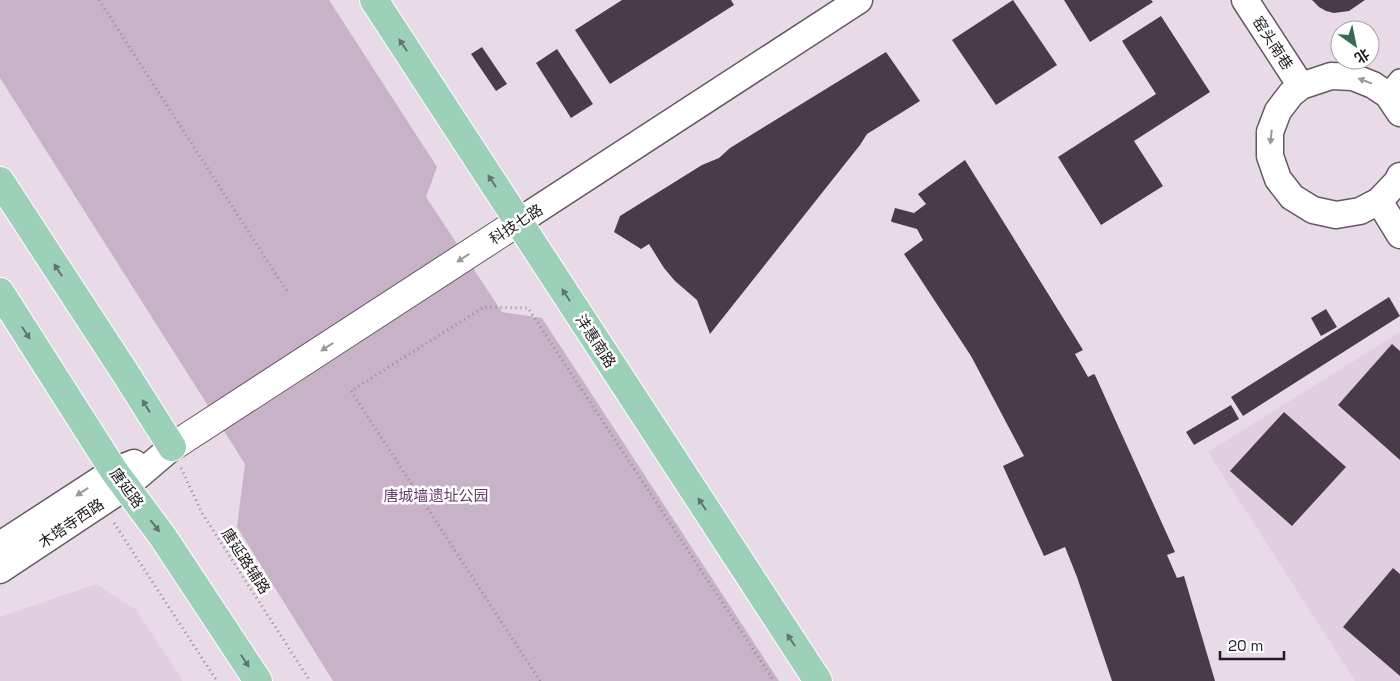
<svg xmlns="http://www.w3.org/2000/svg" width="1400" height="681" viewBox="0 0 1400 681" font-family="'Space Grotesk','Noto Sans SC',sans-serif">
	<rect width="100%" height="100%" fill="#e8dbe7"/>
	<!-- built -->
	<g fill="#e1cee0">
		<polygon points="1400,332 1400,681 1355,681 1208,452"/>
		<polygon points="96,584 135,609 183,681 0,681 0,617"/>
	</g>
	<!-- green -->
	<polygon fill="#c8b2c7" points="0,0 329,0 437,167 426,197 502,312 542,318 779,681 333,681 237,527 245,464 0,78"/>
	<!-- building -->
	<g fill="#483d47">
		<polygon points="622,0 731,0 734,5 610,84 575,30"/>
		<polygon points="1013,0 1057,65 996,105 952,40"/>
		<polygon points="1064,0 1151,0 1153,2 1090,42"/>
		<polygon points="1312,0 1365,0 1349,11 1334,13 1326,11 1319,7"/>
		<polygon points="1161,16 1210,92 1134,141 1163,186 1101,225 1058,157 1156,94 1122,41"/>
		<polygon points="482,47 507,84 496,91 471,54"/>
		<polygon points="557,49 593,104 571,118 536,63"/>
		<polygon points="886,52 920,101 867,134 860,145 710,334 697,300 675,281 664,268 649,244 641,249 614,232 620,216 702,165 719,158 730,148"/>
		<polygon points="965,160 1083,350 1075,354 1088,377 1094,374 1095,375 1175,552 1167,555 1177,578 1184,576 1215,681 1112,681 1077,577 1065,547 1044,556 1003,466 1024,456 971,356 904,254 923,240 917,229 892,222 891,221 895,208 914,213 926,204 918,194"/>
		<polygon points="1389,297 1400,316 1243,416 1231,397"/>
		<polygon points="1326,309 1337,327 1321,336 1311,318"/>
		<polygon points="1392,344 1400,351 1400,460 1338,405"/>
		<polygon points="1231,405 1239,419 1194,445 1186,432"/>
		<polygon points="1284,412 1346,467 1292,526 1230,471"/>
		<polygon points="1393,568 1400,574 1400,676 1343,627"/>
	</g>
	<g fill="none" stroke-linecap="round" stroke-linejoin="round">
		<!-- minor casing -->
		<g stroke="#655964" stroke-width="24">
			<polyline id="minor" points="1388,95 1400,80"/>
		</g>
		<!-- tertiary casing -->
		<g stroke="#655964" stroke-width="29">
			<g id="tertiary">
				<polyline points="1245,0 1301,86"/>
				<polyline points="1400,113 1388,95 1373,85 1353,77 1331,76 1301,86 1291,94 1278,111 1270,132 1270,156 1278,179 1292,197 1313,210 1336,215 1360,211 1379,201 1397,182 1400,176"/>
				<polyline points="1379,201 1400,235"/>
				<polyline points="518,222 859,0"/>
				<polyline points="0,545 114,471 134,463"/>
				<polyline points="0,570 125,487 172,447"/>
			</g>
		</g>
		<!-- secondary casing -->
		<g stroke="#655964" stroke-width="30">
			<polyline id="secondary" points="172,447 518,222"/>
		</g>
		<!-- primary casing -->
		<g stroke="#fff" stroke-width="30">
			<g id="primary">
				<polyline points="374,0 818,681"/>
				<polyline points="0,181 124,371 172,447"/>
				<polyline points="0,292 114,471 163,537 258,681"/>
			</g>
		</g>
		<!-- path -->
		<g stroke="#948a93" stroke-width="3" stroke-dasharray="1 4" stroke-linecap="butt">
			<polyline points="99,0 288,293"/>
			<polyline points="181,468 202,513 310,681"/>
			<polyline points="114,523 217,681"/>
			<polyline points="540,681 351,391 484,307 528,308 774,681"/>
		</g>
		<!-- minor -->
		<use href="#minor" stroke="#fff" stroke-width="21"/>
		<!-- tertiary -->
		<use href="#tertiary" stroke="#fff" stroke-width="26"/>
		<!-- secondary -->
		<use href="#secondary" stroke="#fff" stroke-width="28"/>
		<!-- primary -->
		<use href="#primary" stroke="#9dd0b8" stroke-width="28"/>
	</g>
	<!-- one-way arrows -->
	<defs><path id="oneway-solid" d="M-6-.8H1V-3.2L6.5 0L1 3.2V.8H-6Z" transform="scale(1.25)"/></defs>
	<g fill="#5e766c">
		<use href="#oneway-solid" transform="translate(403 45) rotate(-123)"/>
		<use href="#oneway-solid" transform="translate(492 181) rotate(-123)"/>
		<use href="#oneway-solid" transform="translate(58 270) rotate(-123)"/>
		<use href="#oneway-solid" transform="translate(566 295) rotate(-123)"/>
		<use href="#oneway-solid" transform="translate(26 333) rotate(57)"/>
		<use href="#oneway-solid" transform="translate(146 406) rotate(-122)"/>
		<use href="#oneway-solid" transform="translate(702 504) rotate(-123)"/>
		<use href="#oneway-solid" transform="translate(155 526) rotate(52)"/>
		<use href="#oneway-solid" transform="translate(791 640) rotate(-123)"/>
		<use href="#oneway-solid" transform="translate(245 661) rotate(57)"/>
	</g>
	<g fill="#9b989a">
		<use href="#oneway-solid" transform="translate(1365 81) rotate(-159)"/>
		<use href="#oneway-solid" transform="translate(1271 137) rotate(96)"/>
		<use href="#oneway-solid" transform="translate(463 258) rotate(147)"/>
		<use href="#oneway-solid" transform="translate(327 347) rotate(147)"/>
		<use href="#oneway-solid" transform="translate(82 492) rotate(147)"/>
	</g>
	<g text-anchor="middle" dominant-baseline="central" stroke-width="5" stroke-linejoin="round" paint-order="stroke">
		<!-- street labels -->
		<g font-size="15" fill="#201b1f" stroke="#fff">
			<text transform="translate(1273 43) rotate(57)">窑头南巷</text>
			<text transform="translate(516 224) rotate(-33)">科技七路</text>
			<text transform="translate(596 341) rotate(57)">沣惠南路</text>
			<text transform="translate(127 488) rotate(54)">唐延路</text>
			<text transform="translate(71 523) rotate(-34)">木塔寺西路</text>
			<text transform="translate(246 561) rotate(57)">唐延路辅路</text>
		</g>
		<!-- park labels -->
		<g font-size="15" fill="#643c64" stroke="#fff">
			<text x="436" y="495">唐城墙遗址公园</text>
		</g>
	</g>
	<!-- north arrow -->
	<g transform="translate(1355 45) rotate(147)"><circle r="24" fill="#ffffff" stroke="#a6a4a5"/>
	<path d="M0-4L9 19L0 12L-9 19Z" fill="#346b52"/>
	<text y="-8" font-size="14" font-weight="bold" text-anchor="middle" fill="#201b1f">北</text>
	</g>
	<!-- scale -->
	<path d="M1220 651v8h64v-8" fill="none" stroke="#201b1f" stroke-width="2.5"/>
	<text x="1228" y="651" font-size="15" fill="#201b1f" stroke="#ffffff" stroke-width="4" paint-order="stroke">20 m</text>
</svg>
